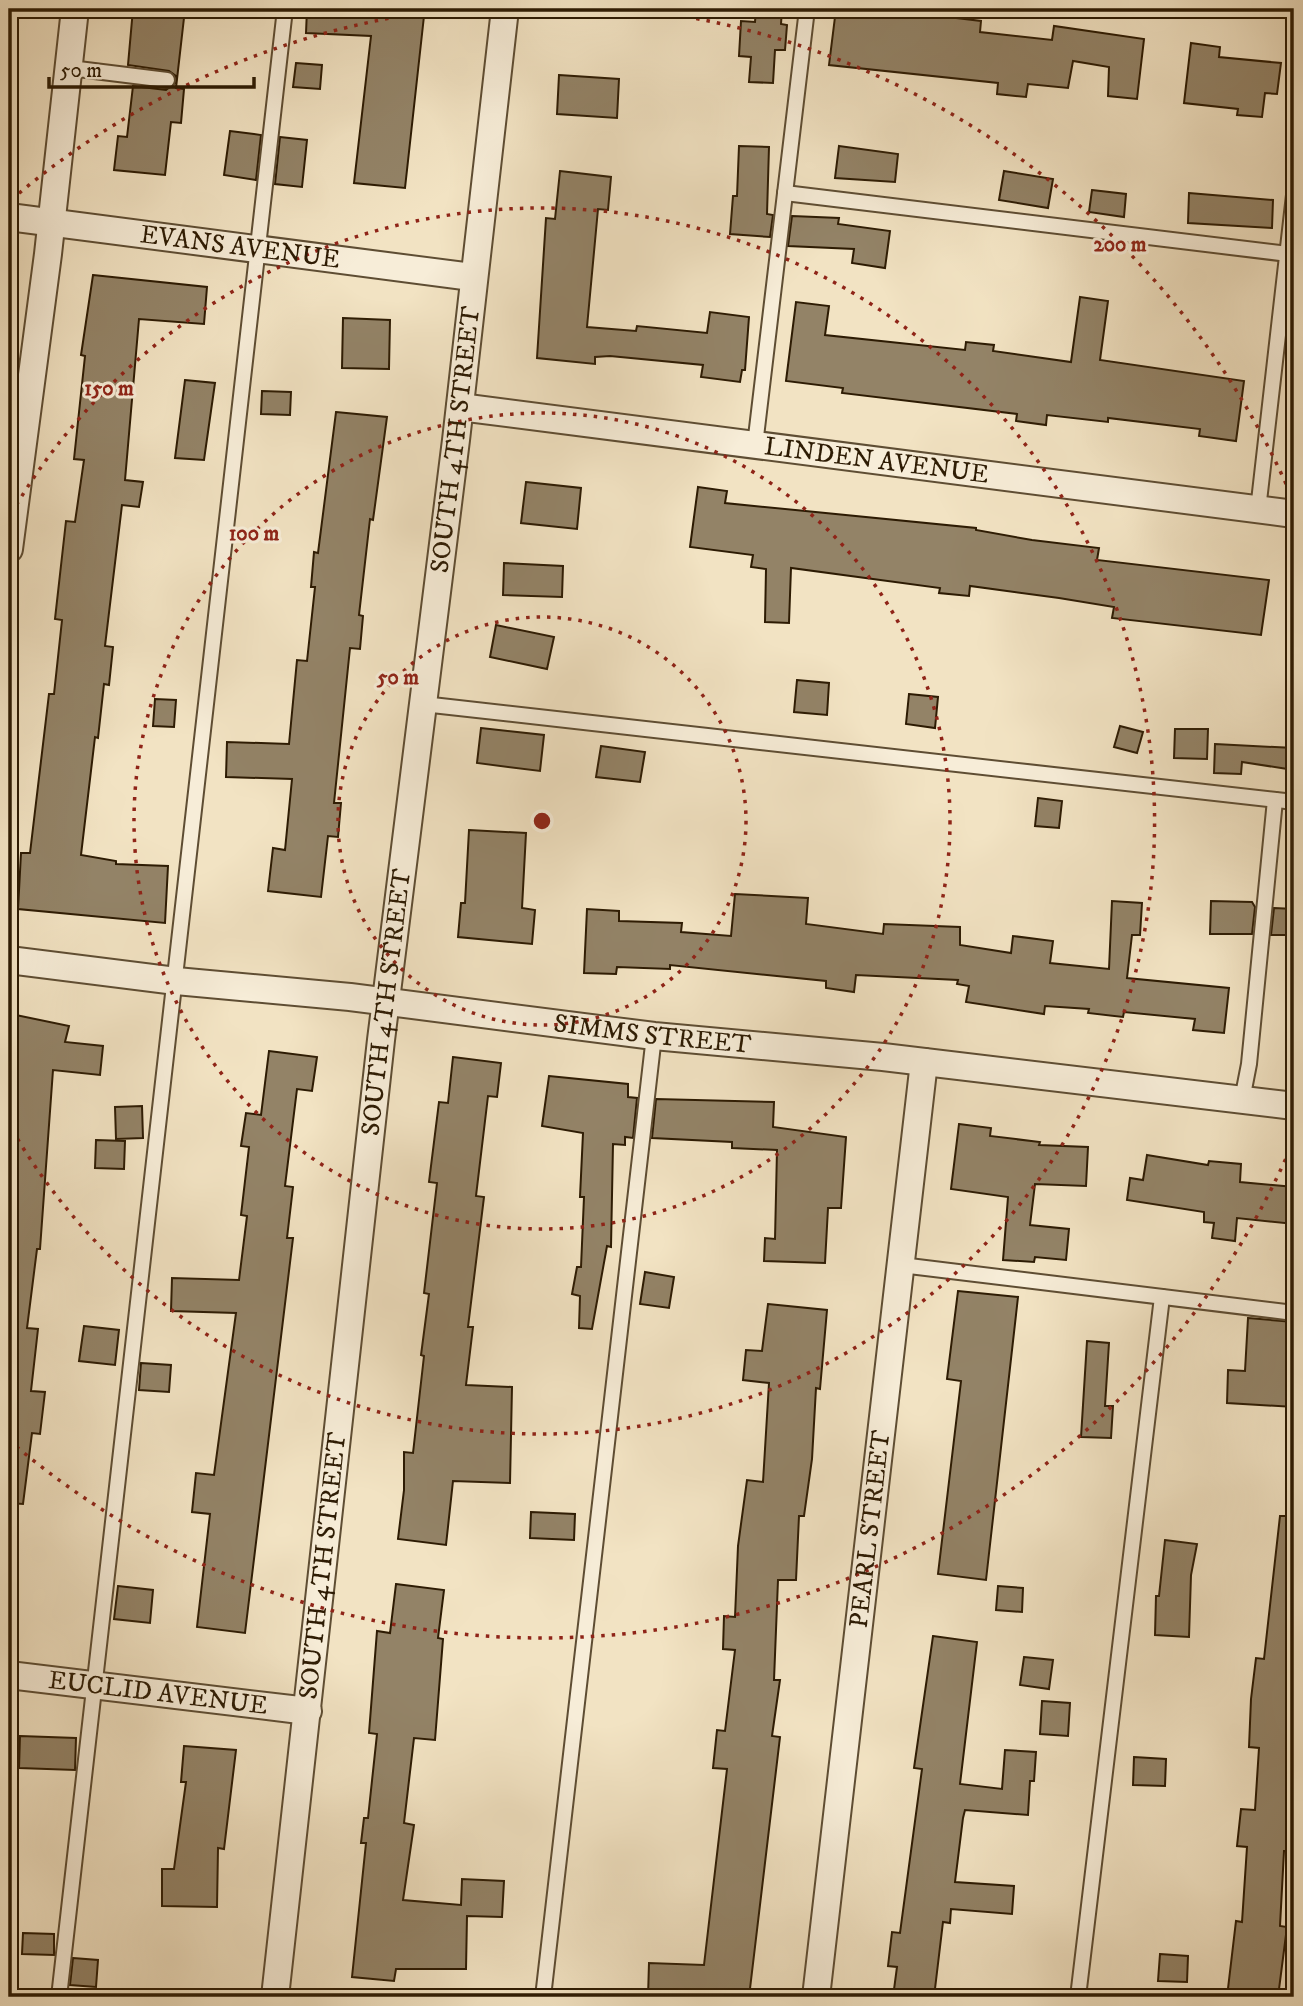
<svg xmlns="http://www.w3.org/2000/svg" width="1303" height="2006" viewBox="0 0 1303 2006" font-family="'IM FELL DW Pica',serif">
	<rect width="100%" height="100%" fill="#f2e3c3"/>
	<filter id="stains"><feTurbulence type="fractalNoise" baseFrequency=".00286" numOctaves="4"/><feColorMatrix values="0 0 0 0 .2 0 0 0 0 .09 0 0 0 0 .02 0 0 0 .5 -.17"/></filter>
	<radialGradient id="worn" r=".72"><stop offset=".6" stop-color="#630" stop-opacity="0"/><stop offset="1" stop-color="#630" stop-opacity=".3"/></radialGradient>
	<!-- building -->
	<g fill="#938367" stroke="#2d1b03" stroke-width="2">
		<polygon points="133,9 185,9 176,88 184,89 181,123 171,122 165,175 114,170 118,136 127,137 133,86 166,90 176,82 176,76 169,71 128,65"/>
		<polygon points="307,9 354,9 424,16 405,188 354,183 371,36 306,33"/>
		<polygon points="756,9 782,9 781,24 787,25 785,50 775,50 773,83 749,82 751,57 739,56 741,21 755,22"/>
		<polygon points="836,9 898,11 981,21 980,32 1052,40 1054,26 1144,39 1137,99 1108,96 1109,67 1073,61 1068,88 1028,84 1026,97 997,94 998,83 829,65"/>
		<polygon points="1191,43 1220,47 1219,57 1281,63 1277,94 1265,93 1262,117 1237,115 1238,109 1184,103"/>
		<polygon points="296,63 322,65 320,89 293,87"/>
		<polygon points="559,75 619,79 617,118 557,114"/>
		<polygon points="230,131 261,135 256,180 224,175"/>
		<polygon points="280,137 307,140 302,187 275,184"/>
		<polygon points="739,146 769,147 767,214 773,215 770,237 730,234 733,196 737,196"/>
		<polygon points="839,146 898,154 895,182 835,178"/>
		<polygon points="560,171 611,177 608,210 598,209 587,327 636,331 637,326 707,333 710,312 749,317 745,370 742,370 740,382 701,377 703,365 610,356 595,357 595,364 537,358 546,218 555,219"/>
		<polygon points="1004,171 1053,179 1048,208 999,200"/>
		<polygon points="1092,190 1126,194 1124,217 1089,212"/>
		<polygon points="1189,193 1273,200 1272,228 1188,223"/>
		<polygon points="792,216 839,218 838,224 890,231 885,268 852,263 854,249 788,246"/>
		<polygon points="93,275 207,287 204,324 139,319 125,480 143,482 139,507 122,505 105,646 113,647 109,685 104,684 98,738 95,737 81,855 116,861 116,864 168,866 165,923 18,909 21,853 30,853 49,694 54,694 62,620 55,619 66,521 75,522 84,460 74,459 85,356 81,355"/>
		<polygon points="1080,297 1108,301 1100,360 1244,381 1236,441 1199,436 1200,429 1108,418 1108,422 1047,415 1046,425 1016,421 1017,414 842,393 843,388 786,381 796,302 829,306 825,335 965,350 966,342 994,345 993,351 1071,362"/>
		<polygon points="343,318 390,320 389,369 342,368"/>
		<polygon points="185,380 215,383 204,460 175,458"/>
		<polygon points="262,391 291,392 290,415 261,414"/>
		<polygon points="336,412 387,417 373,520 370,519 359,615 363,616 360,649 350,648 334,803 341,803 338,837 328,836 321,897 268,891 273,848 285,850 292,779 226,777 227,742 289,744 297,660 307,661 315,587 311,587 314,552 318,553"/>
		<polygon points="526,482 581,488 577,529 521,523"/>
		<polygon points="698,487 727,491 725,503 976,528 976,530 1032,540 1099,548 1097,560 1269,580 1261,635 1112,618 1114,607 1059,598 970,586 969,596 939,593 940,588 791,568 789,623 765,622 766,569 751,567 753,555 690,547"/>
		<polygon points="504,563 563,566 562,597 503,595"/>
		<polygon points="496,625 554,637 547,669 490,657"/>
		<polygon points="797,680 829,683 827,715 794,712"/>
		<polygon points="909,694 938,697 935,728 906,724"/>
		<polygon points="155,699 176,700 174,727 153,726"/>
		<polygon points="1120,726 1143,732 1137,753 1114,747"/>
		<polygon points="481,728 544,735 540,771 477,763"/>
		<polygon points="1175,729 1208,729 1207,759 1174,758"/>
		<polygon points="1215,744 1294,748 1294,770 1242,762 1241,774 1214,773"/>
		<polygon points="601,746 645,752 640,782 596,777"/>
		<polygon points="1038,798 1062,801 1059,828 1035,826"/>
		<polygon points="469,830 526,833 522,908 535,910 532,944 458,937 461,903 465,903"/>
		<polygon points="735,894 808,898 806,924 883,934 884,924 960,927 960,945 1011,953 1013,936 1053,941 1050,963 1109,969 1112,901 1142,903 1140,935 1132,935 1127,978 1229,988 1224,1033 1193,1030 1195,1019 1124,1012 1123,1017 1088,1013 1089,1009 1045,1006 1044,1014 966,1002 969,986 957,984 958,980 856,975 854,992 826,988 826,981 670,965 670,969 617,967 616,974 584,973 587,909 619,911 619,921 682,923 681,932 731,936"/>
		<polygon points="1211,901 1252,902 1255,907 1252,934 1210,934"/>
		<polygon points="1274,908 1294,909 1294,935 1271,935"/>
		<polygon points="11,1014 69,1026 65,1042 103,1046 100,1075 53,1070 40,1249 37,1249 27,1328 38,1329 31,1391 45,1392 40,1434 32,1433 23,1504 9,1503"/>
		<polygon points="269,1051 317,1057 312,1091 297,1089 285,1186 293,1187 287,1238 293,1238 245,1633 197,1627 210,1514 192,1512 196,1473 214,1475 236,1313 171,1311 172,1278 239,1280 247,1216 241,1215 249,1147 241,1146 246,1113 261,1115"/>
		<polygon points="453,1057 501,1063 497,1097 488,1096 476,1196 484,1197 468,1327 473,1327 466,1385 512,1387 510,1483 453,1481 446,1545 398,1539 404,1490 404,1452 413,1453 424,1356 421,1355 429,1294 424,1293 437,1183 429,1182 439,1102 448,1103"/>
		<polygon points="549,1076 628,1084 628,1097 637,1098 633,1138 625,1137 625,1145 613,1144 611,1247 607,1246 592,1329 579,1328 580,1296 572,1294 577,1267 581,1267 584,1197 580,1197 583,1133 542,1126"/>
		<polygon points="656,1099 774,1102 773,1127 846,1137 841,1208 828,1208 825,1263 764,1261 765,1238 775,1239 777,1150 732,1148 732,1142 652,1138"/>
		<polygon points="142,1106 143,1138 116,1139 115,1107"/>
		<polygon points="959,1124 991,1128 990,1136 1040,1142 1039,1145 1088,1147 1086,1186 1035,1184 1030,1225 1069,1229 1066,1260 1035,1257 1034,1262 1003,1260 1008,1197 951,1189"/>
		<polygon points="96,1140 125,1141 124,1169 95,1168"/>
		<polygon points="1147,1155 1208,1165 1209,1161 1241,1164 1240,1182 1294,1187 1294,1224 1237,1218 1235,1241 1212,1238 1214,1223 1204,1222 1204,1212 1127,1200 1130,1178 1143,1180"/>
		<polygon points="645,1272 674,1277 669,1308 640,1304"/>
		<polygon points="958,1291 1018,1297 986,1580 938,1574 961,1381 947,1379"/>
		<polygon points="768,1304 827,1310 820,1389 816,1388 812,1459 804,1516 799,1516 796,1580 778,1580 774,1680 780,1680 772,1736 780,1737 749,1997 648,1997 649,1963 704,1965 727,1769 713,1768 717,1730 725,1731 735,1650 723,1649 724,1616 735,1617 738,1546 747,1480 763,1482 769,1383 743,1380 746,1350 762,1351"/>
		<polygon points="1248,1318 1294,1322 1294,1407 1227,1403 1228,1370 1245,1371"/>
		<polygon points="84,1326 119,1330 115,1365 79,1361"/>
		<polygon points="1087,1341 1109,1343 1105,1406 1113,1406 1111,1438 1081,1437"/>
		<polygon points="141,1363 171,1365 169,1392 139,1390"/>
		<polygon points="531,1512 575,1514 574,1540 530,1538"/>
		<polygon points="1280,1516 1294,1516 1294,1803 1288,1851 1284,1851 1280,1926 1287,1927 1278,1997 1227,1997 1236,1921 1242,1922 1247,1847 1237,1846 1241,1809 1255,1810 1259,1748 1249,1747 1251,1699 1256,1658 1264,1659"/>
		<polygon points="1165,1540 1197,1544 1191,1575 1189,1637 1155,1635 1156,1596 1159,1596"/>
		<polygon points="396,1584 444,1590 438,1638 443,1639 435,1740 414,1738 404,1823 414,1825 403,1900 461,1905 462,1879 504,1881 502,1917 467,1916 466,1969 396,1969 394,1981 352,1977 366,1843 361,1843 364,1818 368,1818 377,1734 369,1733 377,1631 390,1633"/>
		<polygon points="118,1586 153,1590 150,1623 114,1619"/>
		<polygon points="998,1586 1023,1588 1022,1612 996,1610"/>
		<polygon points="933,1636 977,1642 960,1784 1002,1789 1005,1750 1036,1752 1034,1781 1030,1781 1028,1815 965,1810 963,1818 955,1882 1014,1886 1012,1914 951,1909 950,1923 943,1922 934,1997 893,1997 897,1967 888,1966 892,1932 900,1933 922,1769 914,1768"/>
		<polygon points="1024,1657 1053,1660 1049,1689 1020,1685"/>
		<polygon points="1042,1701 1070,1703 1068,1736 1040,1734"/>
		<polygon points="20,1736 76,1738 75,1770 19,1768"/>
		<polygon points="184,1746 236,1750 224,1849 218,1848 217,1907 162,1906 162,1869 174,1869 186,1782 181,1782"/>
		<polygon points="1134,1757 1166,1759 1165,1786 1133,1785"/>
		<polygon points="23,1933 54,1934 54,1955 22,1954"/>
		<polygon points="1160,1954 1188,1956 1187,1982 1158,1981"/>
		<polygon points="73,1958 98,1960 96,1987 70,1985"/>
	</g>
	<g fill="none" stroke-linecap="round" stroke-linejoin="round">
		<!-- lane casing -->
		<g stroke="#5e4d33" stroke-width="18">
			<g id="lane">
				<polyline points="70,68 167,80"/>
				<polyline points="785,193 1288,254"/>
				<polyline points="755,445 807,9"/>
				<polyline points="1258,510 1294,195"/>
				<polyline points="423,704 1294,802"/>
				<polyline points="1242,1100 1249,1064 1275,800"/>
				<polyline points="901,1265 1294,1313"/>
				<polyline points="59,1997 285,9"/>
				<polyline points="543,1997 654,1036"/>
				<polyline points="1078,1997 1162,1297"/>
			</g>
		</g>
		<!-- street casing -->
		<g stroke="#5e4d33" stroke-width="30">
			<g id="street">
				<path id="s1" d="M9,217L472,277"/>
				<path id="s2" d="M460,407L1294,514"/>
				<polyline points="9,549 48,254 75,9"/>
				<path id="s3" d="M9,960L176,981L350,997L654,1036L883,1057L1294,1106"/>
				<path id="s4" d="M9,1675L308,1711"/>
				<path id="s5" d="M275,1997L381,1040L456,440L505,9"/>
				<path id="s6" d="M816,1997L924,1062"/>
			</g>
		</g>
		<!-- lane -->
		<use href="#lane" stroke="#f7edd8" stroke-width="14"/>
		<!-- street -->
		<use href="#street" stroke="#f7edd8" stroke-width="26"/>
	</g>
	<!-- distance rings -->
	<g fill="none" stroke="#8f2418" stroke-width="3.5" stroke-dasharray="3.5 7">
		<circle cx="542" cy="821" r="204"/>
		<circle cx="542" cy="821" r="408"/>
		<path d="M11 514A613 613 0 1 1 11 1128"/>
		<path d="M1294 1140A817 817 0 0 1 11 1442M11 200A817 817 0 0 1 450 9M634 9A817 817 0 0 1 1294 502"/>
	</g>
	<g text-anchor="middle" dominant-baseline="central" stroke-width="6" stroke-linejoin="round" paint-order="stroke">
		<!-- street labels -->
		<g font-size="26" fill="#2d1b03" stroke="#f7edd8">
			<text stroke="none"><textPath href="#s1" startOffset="233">EVANS AVENUE</textPath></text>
			<text stroke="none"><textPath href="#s5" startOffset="1568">SOUTH 4TH STREET</textPath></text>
			<text stroke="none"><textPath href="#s2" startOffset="420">LINDEN AVENUE</textPath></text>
			<text stroke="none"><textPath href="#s5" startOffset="1001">SOUTH 4TH STREET</textPath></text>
			<text stroke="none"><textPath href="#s3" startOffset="648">SIMMS STREET</textPath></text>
			<text stroke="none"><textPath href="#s6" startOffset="471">PEARL STREET</textPath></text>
			<text stroke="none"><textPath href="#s5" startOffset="434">SOUTH 4TH STREET</textPath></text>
			<text stroke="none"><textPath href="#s4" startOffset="150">EUCLID AVENUE</textPath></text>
		</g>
	</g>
	<circle cx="542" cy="821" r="10" fill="#8f2418" stroke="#f7edd8" stroke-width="3.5"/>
	<g font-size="21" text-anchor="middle" font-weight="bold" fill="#8f2418" stroke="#f7edd8" stroke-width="6" stroke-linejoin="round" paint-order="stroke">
		<text x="1120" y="251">200 m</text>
		<text x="109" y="395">150 m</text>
		<text x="254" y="540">100 m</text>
		<text x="398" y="684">50 m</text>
	</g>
	<!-- margin -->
	<rect width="1303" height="2006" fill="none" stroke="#f2e3c3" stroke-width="35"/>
	<rect x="10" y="10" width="1282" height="1985" fill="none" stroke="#2d1b03" stroke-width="3.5"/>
	<rect x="18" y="18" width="1268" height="1971" fill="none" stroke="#2d1b03" stroke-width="2"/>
	<!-- scale -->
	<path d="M49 77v10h205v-10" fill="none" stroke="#2d1b03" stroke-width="3.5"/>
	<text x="60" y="77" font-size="21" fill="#2d1b03" stroke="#f7edd8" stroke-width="5" paint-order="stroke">50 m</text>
	<rect width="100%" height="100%" filter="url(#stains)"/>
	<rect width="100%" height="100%" fill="url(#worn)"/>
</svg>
